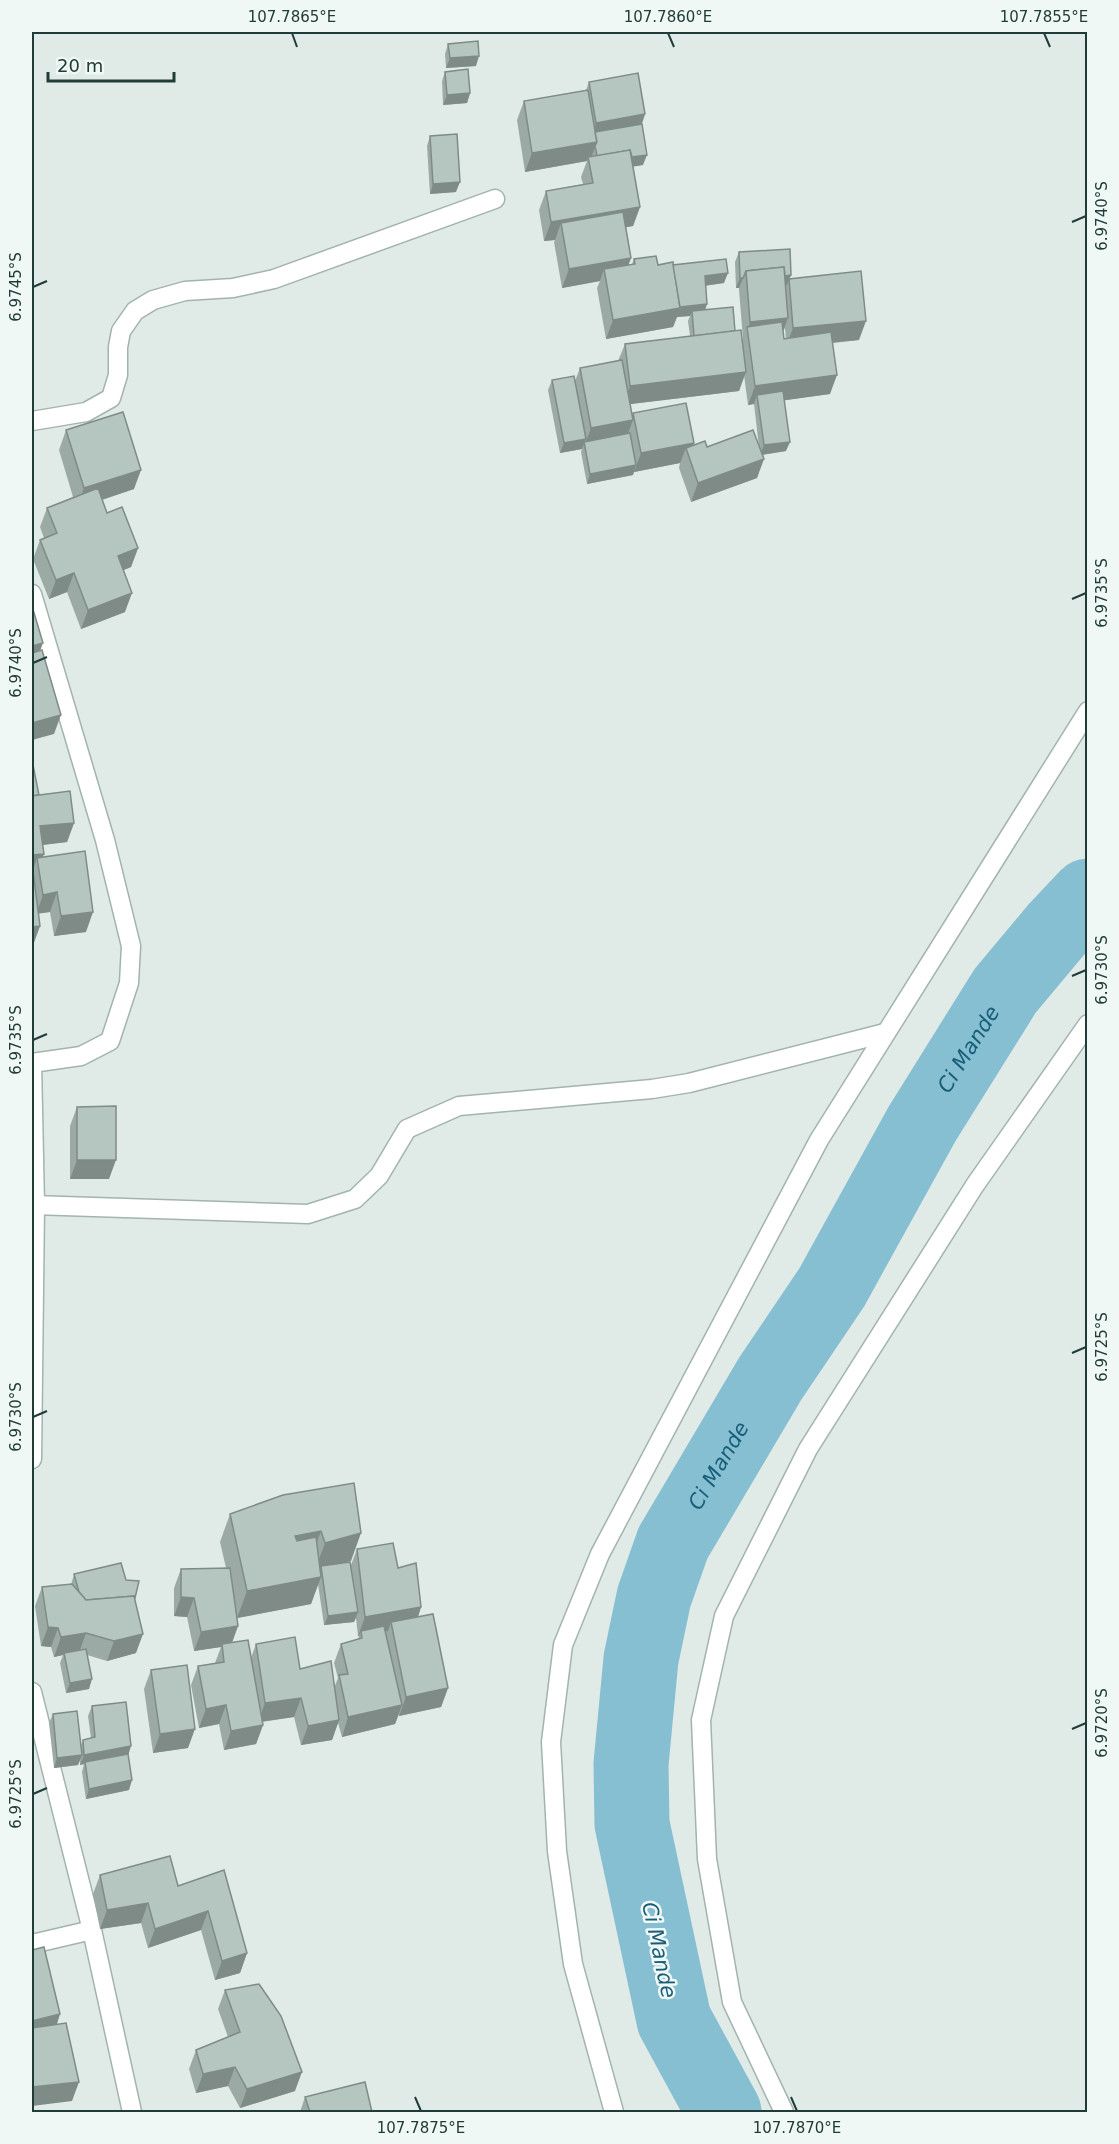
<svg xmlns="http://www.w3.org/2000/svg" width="1119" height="2144" viewBox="0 0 1119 2144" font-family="'DejaVu Sans',sans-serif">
	<rect width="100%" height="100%" fill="#e0ebe7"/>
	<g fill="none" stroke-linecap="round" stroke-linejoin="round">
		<!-- river -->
		<path stroke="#86bed2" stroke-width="75" id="s1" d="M724,2112L674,2020L632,1824L631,1764L641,1659L654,1597L673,1543L770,1379L832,1287L922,1124L1005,991L1056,930L1088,896"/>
		<!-- minor casing -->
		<g stroke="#a3b3af" stroke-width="21">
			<g id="minor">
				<polyline points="32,421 86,412 111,398 118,375 118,347 121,331 135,311 153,300 185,291 233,288 274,279 495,199"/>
				<polyline points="32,594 105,840 131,946 129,983 110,1041 81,1056 32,1063"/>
				<polyline points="32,1205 308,1214 355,1199 379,1176 407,1129 459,1106 652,1089 689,1083 885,1033"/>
				<polyline points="32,1459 35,1205 32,1063"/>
				<polyline points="32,1692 92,1930 132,2112"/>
				<polyline points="32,1944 92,1930"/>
				<polyline points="614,2112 573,1964 557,1851 551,1742 563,1645 600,1554 819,1140 1088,711"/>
				<polyline points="784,2112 732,2002 707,1859 701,1720 724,1616 808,1449 975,1185 1088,1024"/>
			</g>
		</g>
		<!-- minor -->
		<use href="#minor" stroke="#fff" stroke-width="18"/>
	</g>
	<!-- wall -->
	<g fill="#9caaa6" fill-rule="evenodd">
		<polygon points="448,44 476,66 446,68 445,54"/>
		<polygon points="445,72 470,93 467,103 443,105 442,81"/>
		<path d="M589,82L645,114L642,124L643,165L633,166L640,207L633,226L626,227L631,258L628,265L632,264L634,259L658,265H673L724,283L705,286V310L735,331L742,341L743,339L739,290V288H736L735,262L739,252L789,279L859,340L833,343L830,394L784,400L786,451L762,455L757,478L691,502L679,468L680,463L634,472V471L633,475L587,484L581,452L582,449L560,453L548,390L552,380L575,381L580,368L618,361L625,344L690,336L688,321L690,316L677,317L673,327L606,339L597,288L600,281L562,288L554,242L555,240L544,241L539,210L546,191L583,184L581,177L587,161L525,172L517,120L524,101L586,90ZM785,328L786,339H784L783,332ZM744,375L748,405L754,404L759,447L693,446L694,443L633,413L632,416L630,404L739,391Z"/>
		<polygon points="430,136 456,192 430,194 427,146"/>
		<polygon points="66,430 134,489 102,500 107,513 138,548 131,567 124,570 125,612 81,629 67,592 49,599 33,559 40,540 44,538 40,527 47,508 73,497 59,450"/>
		<polygon points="32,760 39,795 74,823 67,842 43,845 44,854 42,858 86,932 54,936 50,912 38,913 40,926 33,945"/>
		<polygon points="77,1107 109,1179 70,1179 70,1126"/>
		<path d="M354,1483L351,1561L344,1563L351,1565L357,1549L398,1568L421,1607L418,1617L448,1688L441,1707L399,1716V1714L395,1724L342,1737L338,1723L332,1740L301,1745L294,1717L262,1722L263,1725L256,1744L224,1750L219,1724L199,1728L191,1685L198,1666L215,1663L221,1647L194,1651L187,1617L174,1616V1588L181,1569L226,1568L220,1542L230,1514ZM318,1584L324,1625L354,1622L356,1618L358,1636H359L358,1639L341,1644L334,1663L338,1678L334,1688L256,1644L251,1658L232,1643L238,1626L237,1618L311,1604Z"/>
		<polygon points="74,1574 126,1580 135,1600 136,1653 107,1661 87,1655 89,1689 66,1693 60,1663 63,1655 54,1657 51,1647 41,1646 35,1606 42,1587 71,1585"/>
		<polygon points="151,1670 188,1748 153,1753 144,1689"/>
		<polygon points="92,1706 128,1756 129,1790 86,1799 82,1772 84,1764 80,1765 80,1760 78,1765 54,1768 49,1723 53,1714 81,1746 83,1740 91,1738 88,1716"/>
		<polygon points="224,1870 247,1953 240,1973 215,1980 201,1930 148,1948 141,1923 100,1929 93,1894 100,1875 178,1886"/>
		<polygon points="225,1990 295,2091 240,2108 228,2086 196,2093 189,2069 196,2050 228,2037 218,2009"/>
		<polygon points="305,2097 372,2112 300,2112"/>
	</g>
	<!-- shaded-wall -->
	<g fill="#7f8b87">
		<polygon points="479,56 476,66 446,68 450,58"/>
		<polygon points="470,93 467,103 443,105 447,95"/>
		<polygon points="645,114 638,134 593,132 596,123"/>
		<polygon points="597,142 590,161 588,157 587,161 525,172 532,153"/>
		<polygon points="647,155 643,165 595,173 599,163"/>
		<polygon points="460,182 456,192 430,194 433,184"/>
		<polygon points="640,207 633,226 564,238 561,223 555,240 544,241 551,222"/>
		<polygon points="631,258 624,277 604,269 600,281 562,288 569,269"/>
		<polygon points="728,273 724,283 701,286 705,276"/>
		<polygon points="791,275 787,285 747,287 746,278"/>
		<polygon points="740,278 743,278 739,288 736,288"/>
		<polygon points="707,304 704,314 692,311 690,316 677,317 673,327 606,339 613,320 677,308"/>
		<polygon points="788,318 781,337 748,328 750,322"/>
		<polygon points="866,321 859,340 786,347 793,328"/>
		<polygon points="746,372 739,391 623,405 630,386"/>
		<polygon points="837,375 830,394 758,404 757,395 754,404 748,405 755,386"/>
		<polygon points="633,420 626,439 585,444 591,428"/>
		<polygon points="586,439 582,449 560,453 564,443"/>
		<polygon points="790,442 786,451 760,455 764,445"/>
		<polygon points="694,443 689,457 686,448 680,463 634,472 641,453"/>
		<polygon points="764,459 757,478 691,502 698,483"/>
		<polygon points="636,465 633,475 587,484 590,474"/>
		<polygon points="141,470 134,489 77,508 84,488"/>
		<polygon points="138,548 131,567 111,575 118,556"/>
		<polygon points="74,573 67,592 49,599 56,580"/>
		<polygon points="132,593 125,612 81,629 88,610"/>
		<polygon points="43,643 36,662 32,663 32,646"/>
		<polygon points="61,715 54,734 32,740 32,723"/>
		<polygon points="74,823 67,842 33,846 40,826"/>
		<polygon points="44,854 39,867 37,858 32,873 32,855"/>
		<polygon points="57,892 50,912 36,914 43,895"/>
		<polygon points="93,912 86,932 54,936 61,916"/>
		<polygon points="40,926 33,945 32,945 32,927"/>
		<polygon points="77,1160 116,1160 109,1179 70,1179"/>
		<polygon points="321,1531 311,1558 285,1564 295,1536"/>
		<polygon points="361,1533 351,1561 321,1568 321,1566 320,1569 315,1570 325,1543"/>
		<polygon points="321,1577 311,1604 237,1618 247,1591"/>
		<polygon points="181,1597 194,1598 187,1617 174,1616"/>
		<polygon points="421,1607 415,1626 391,1622 388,1631 362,1636 361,1631 359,1636 358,1636 365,1617"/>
		<polygon points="358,1612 354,1622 324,1625 328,1616"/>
		<polygon points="238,1626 231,1645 222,1644 221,1647 194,1651 201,1632"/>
		<polygon points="48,1627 58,1628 51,1647 41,1646"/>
		<polygon points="86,1633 79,1653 64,1653 63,1655 54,1657 61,1637"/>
		<polygon points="143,1634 136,1653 107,1661 114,1641"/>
		<polygon points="92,1679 89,1689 66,1693 70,1683"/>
		<polygon points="448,1688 441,1707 399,1716 406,1697"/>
		<polygon points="301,1698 294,1717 258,1722 265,1703"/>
		<polygon points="226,1705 219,1724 199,1728 206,1709"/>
		<polygon points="402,1705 395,1724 342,1737 348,1717"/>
		<polygon points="339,1720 332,1740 301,1745 308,1726"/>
		<polygon points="263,1725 256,1744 224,1750 231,1731"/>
		<polygon points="195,1729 188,1748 153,1753 160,1734"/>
		<polygon points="131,1746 128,1756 85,1762 84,1764 80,1765 84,1755"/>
		<polygon points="82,1755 78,1765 54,1768 57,1758"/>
		<polygon points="132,1780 129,1790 86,1799 89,1789"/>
		<polygon points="148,1903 141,1923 100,1929 107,1910"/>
		<polygon points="208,1911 201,1930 148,1948 155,1929"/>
		<polygon points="247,1953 240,1973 215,1980 222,1961"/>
		<polygon points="60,2014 54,2034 32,2038 32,2021"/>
		<polygon points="235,2067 228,2086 196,2093 203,2074"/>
		<polygon points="302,2072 295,2091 240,2108 247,2089"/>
		<polygon points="79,2082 72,2101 32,2106 32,2087"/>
	</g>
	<!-- building -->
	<g fill="#b5c6c1" stroke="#7f8b87" stroke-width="1.5">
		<polygon points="478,41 479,56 450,58 448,44"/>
		<polygon points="468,69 470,93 447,95 445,72"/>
		<polygon points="638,73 645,114 596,123 589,82"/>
		<polygon points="588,90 597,142 532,153 524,101"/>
		<polygon points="642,124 647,155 632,157 630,150 597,156 595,146 597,142 595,132"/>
		<polygon points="457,134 460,182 433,184 430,136"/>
		<polygon points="630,150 640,207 551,222 546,191 593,183 588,157"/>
		<polygon points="623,212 631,258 569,269 561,223"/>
		<polygon points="790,249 791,275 785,276 784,267 746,271 743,278 740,278 739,252"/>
		<polygon points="656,256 658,265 673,262 680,308 613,320 604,269 635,264 634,259"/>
		<polygon points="726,259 728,273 705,276 707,304 680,307 673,265"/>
		<polygon points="784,267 788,318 750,322 746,271"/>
		<polygon points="861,271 866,321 793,328 789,279"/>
		<polygon points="733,307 735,331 694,336 692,311"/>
		<polygon points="782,322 784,339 831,332 837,375 755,386 747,327"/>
		<polygon points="741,330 746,372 630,386 625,344"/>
		<polygon points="622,360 633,420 591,428 580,368"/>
		<polygon points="574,376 586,439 564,443 552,380"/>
		<polygon points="783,391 790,442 764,445 757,395"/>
		<polygon points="686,403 694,443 641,453 633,413"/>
		<polygon points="123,412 141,470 84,488 66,430"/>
		<polygon points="753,430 764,459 698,483 686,448 705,441 707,447"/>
		<polygon points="630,433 636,465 590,474 584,442"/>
		<polygon points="98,488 107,513 122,507 138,548 118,556 132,593 88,610 74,573 56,580 40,540 57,533 47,508"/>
		<polygon points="32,606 43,643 32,646"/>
		<polygon points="42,650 61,715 32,723 32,653"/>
		<polygon points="32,760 39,795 32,796"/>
		<polygon points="70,791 74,823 40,826 44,854 32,855 32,796"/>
		<polygon points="85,851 93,912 61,916 57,892 43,895 37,858"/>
		<polygon points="32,863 40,926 32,927"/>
		<polygon points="116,1106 116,1160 77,1160 77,1107"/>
		<polygon points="354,1483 361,1533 325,1543 321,1531 295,1536 297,1541 316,1537 321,1577 247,1591 230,1514 283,1495"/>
		<polygon points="393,1543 398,1568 416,1563 421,1607 365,1617 357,1549"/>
		<polygon points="350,1562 358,1612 328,1616 321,1566"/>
		<polygon points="121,1563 126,1580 139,1581 135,1598 134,1598 134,1596 86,1600 79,1592 74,1574"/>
		<polygon points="230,1568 238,1626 201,1632 194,1598 181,1597 181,1569"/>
		<polygon points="72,1584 86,1600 134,1596 143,1634 114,1641 86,1633 61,1637 58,1628 48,1627 42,1587"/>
		<polygon points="433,1614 448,1688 406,1697 391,1622"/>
		<polygon points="384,1626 402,1705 348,1717 339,1675 348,1674 341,1644 362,1638 361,1631"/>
		<polygon points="295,1637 300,1669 331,1661 339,1720 308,1726 301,1698 265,1703 256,1644"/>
		<polygon points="248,1640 263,1725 231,1731 226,1705 206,1709 198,1666 224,1662 222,1644"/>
		<polygon points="86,1649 92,1679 70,1683 64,1653"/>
		<polygon points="187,1665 195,1729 160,1734 151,1670"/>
		<polygon points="126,1702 131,1746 84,1755 83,1740 95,1737 92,1706"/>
		<polygon points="77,1711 82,1755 57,1758 53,1714"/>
		<polygon points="128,1754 132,1780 89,1789 85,1762"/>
		<polygon points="170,1856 178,1886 224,1870 247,1953 222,1961 208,1911 155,1929 148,1903 107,1910 100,1875"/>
		<polygon points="44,1947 60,2014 32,2021 32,1950"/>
		<polygon points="259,1984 281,2016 302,2072 247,2089 235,2067 203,2074 196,2050 240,2032 225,1990"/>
		<polygon points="66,2023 79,2082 32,2087 32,2028"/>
		<polygon points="365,2082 372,2112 310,2112 305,2097"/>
	</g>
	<!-- ticks -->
	<path fill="none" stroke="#203c38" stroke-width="2" d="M292,33L297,47M668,33L674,47M1044,33L1050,47M1072,222L1086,216M33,287L47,281M1072,599L1086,593M33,663L47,657M1072,976L1086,970M33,1040L47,1034M1072,1353L1086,1347M33,1417L47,1411M1072,1729L1086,1723M33,1794L47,1788M415,2097L421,2111M791,2097L797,2111"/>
	<g text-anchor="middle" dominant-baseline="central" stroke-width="5" stroke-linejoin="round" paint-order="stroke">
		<!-- water labels -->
		<g font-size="21" font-style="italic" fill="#195e79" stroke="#f0f8f5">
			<text stroke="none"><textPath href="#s1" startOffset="1167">Ci Mande</textPath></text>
			<text stroke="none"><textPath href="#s1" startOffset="681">Ci Mande</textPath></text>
			<text transform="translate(659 1950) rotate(78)">Ci Mande</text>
		</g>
	</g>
	<!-- border -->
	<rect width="1119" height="2144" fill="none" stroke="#f0f8f5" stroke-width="66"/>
	<!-- scale -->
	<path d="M48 72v9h126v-9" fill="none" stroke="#203c38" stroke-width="3"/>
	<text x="57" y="72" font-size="18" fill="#203c38" stroke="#f0f8f5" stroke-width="4.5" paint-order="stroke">20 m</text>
	<rect x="33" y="33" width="1053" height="2078" fill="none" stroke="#203c38" stroke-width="2"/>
	<g font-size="15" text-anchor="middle" fill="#203c38">
		<text x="292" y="22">107.7865°E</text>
		<text x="668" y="22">107.7860°E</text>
		<text x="1044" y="22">107.7855°E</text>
		<text transform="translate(1102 216) rotate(-90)" y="5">6.9740°S</text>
		<text transform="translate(16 287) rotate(-90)" y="5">6.9745°S</text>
		<text transform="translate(1102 593) rotate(-90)" y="5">6.9735°S</text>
		<text transform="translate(16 663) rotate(-90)" y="5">6.9740°S</text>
		<text transform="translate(1102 970) rotate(-90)" y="5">6.9730°S</text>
		<text transform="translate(16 1040) rotate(-90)" y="5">6.9735°S</text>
		<text transform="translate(1102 1347) rotate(-90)" y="5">6.9725°S</text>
		<text transform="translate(16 1417) rotate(-90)" y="5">6.9730°S</text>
		<text transform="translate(1102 1723) rotate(-90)" y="5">6.9720°S</text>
		<text transform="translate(16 1794) rotate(-90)" y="5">6.9725°S</text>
		<text x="421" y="2133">107.7875°E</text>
		<text x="797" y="2133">107.7870°E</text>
	</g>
</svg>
